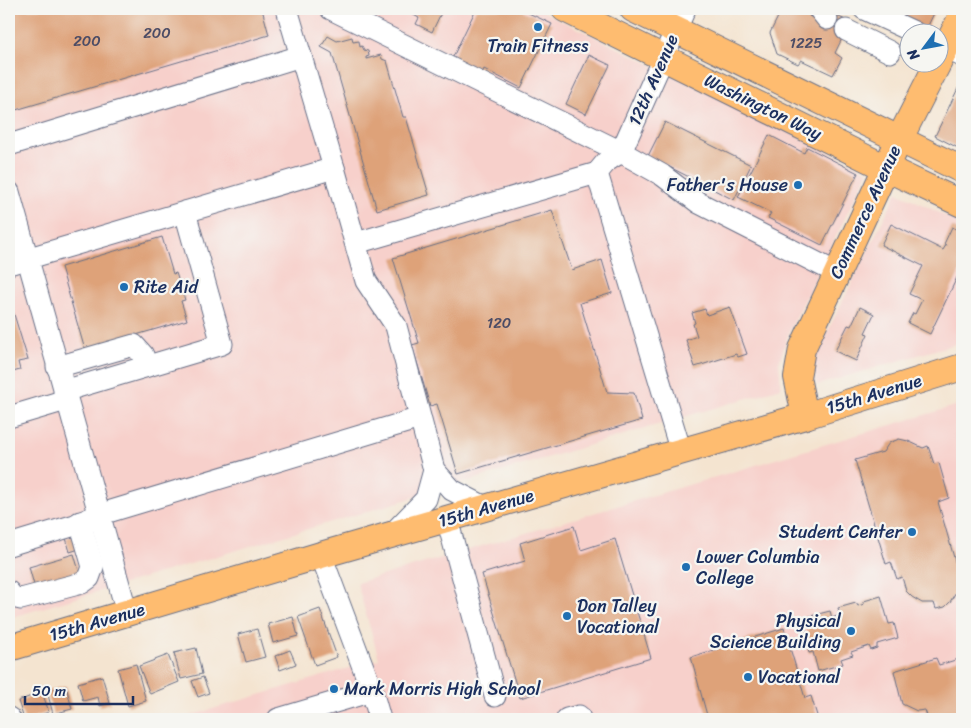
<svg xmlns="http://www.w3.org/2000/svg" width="971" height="728" font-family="Sriracha,sans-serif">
<rect width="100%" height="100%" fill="#f6f6f2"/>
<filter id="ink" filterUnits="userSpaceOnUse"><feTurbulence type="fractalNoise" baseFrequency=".02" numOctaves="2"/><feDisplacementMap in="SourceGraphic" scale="10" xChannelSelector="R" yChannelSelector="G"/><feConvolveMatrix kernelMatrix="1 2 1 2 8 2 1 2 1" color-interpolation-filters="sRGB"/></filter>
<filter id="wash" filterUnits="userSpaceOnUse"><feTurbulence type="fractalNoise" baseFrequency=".0096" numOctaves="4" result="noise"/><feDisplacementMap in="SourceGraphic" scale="20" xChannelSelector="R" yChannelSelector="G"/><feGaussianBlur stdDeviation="1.12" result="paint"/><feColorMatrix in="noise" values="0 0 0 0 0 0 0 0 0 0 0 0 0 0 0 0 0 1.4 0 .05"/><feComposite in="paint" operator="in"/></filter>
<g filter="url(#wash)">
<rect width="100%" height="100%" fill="#f4e4d0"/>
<!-- built -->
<g fill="#f7d0cb">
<path d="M9 9H538L868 171 789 332 779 362 781 388 9 618Z"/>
<path d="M897 192 962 224V342L817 385 813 367 816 355Z"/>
<path d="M962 404V719H179L379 659 357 583Z"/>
</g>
<g id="blocks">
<!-- building -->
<g fill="#dea279">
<path d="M9 9H262L269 35 9 112Z"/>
<path d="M413 9H443L432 32 416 24 419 18 410 13Z"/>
<path d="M476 9H520L552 24 521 88 484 69 481 75 451 61Z"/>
<path d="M782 9H812L809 16 825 24 830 13 850 22 835 53 842 58 833 75 801 60 798 64 777 54 770 33Z"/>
<path d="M879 9H936L925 32Z"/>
<path d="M328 36 337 41 352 37 353 42 359 41 360 47 362 46 364 50 368 51 369 56 366 57V59L381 55 382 59 387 61 403 117H406L429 195 377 210 332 53 321 47Z"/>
<path d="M589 55 610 65 586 114 566 104Z"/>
<path d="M962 80V150L935 136Z"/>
<path d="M665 122 751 165 734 200 648 156Z"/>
<path d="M769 135 804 153 807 147 858 173 822 245 768 218 771 213 738 197Z"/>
<path d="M552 210 572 270 602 260 612 293 580 303 607 392 634 393 642 420 458 474 437 404 430 406 412 345 419 343 393 258Z"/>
<path d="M891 224 943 250 946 245 944 244 952 227 962 232V267L930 334 908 323 913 313 915 314 922 300 909 294 923 266 881 245Z"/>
<path d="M162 237 173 274 176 273 185 300 181 301 187 320 85 350 61 267Z"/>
<path d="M9 298 28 360 18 362 20 370 9 373Z"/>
<path d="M730 307 747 354 738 357 736 354 695 367 686 340 697 336 693 324 695 323 692 313 705 309 707 315Z"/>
<path d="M860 307 874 314 865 333 868 334 856 361 835 351 848 325 851 326Z"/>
<path d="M899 439 908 441 923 448 928 446 934 464 939 463 949 498 938 502 959 575 957 590 950 602 945 607 936 609 934 603H922L912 597 906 591 902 577 897 579 891 562 886 564 855 460 883 452 889 443Z"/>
<path d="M574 526 581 550 615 539 651 658 520 698 482 574 525 561 520 543Z"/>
<path d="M75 536 79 549 70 552 66 538Z"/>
<path d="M74 554 81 578 36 592 29 567Z"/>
<path d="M881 596 889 624 894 623 898 638 877 644V648L871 650 869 646 851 652 853 655 841 659 843 664 818 671 813 652 809 653 805 639 808 638 803 618 830 611 832 618 840 615 838 608 856 603 858 606 864 604V601Z"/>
<path d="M320 609 337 657 315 665 298 617Z"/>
<path d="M293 617 298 636 273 643 268 624Z"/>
<path d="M784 628 805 698 811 696 818 719H708L691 657Z"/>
<path d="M257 629 265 657 246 662 238 634Z"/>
<path d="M196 648 202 674 181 679 174 653Z"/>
<path d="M290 650 296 664 280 670 275 656Z"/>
<path d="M168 655 179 682 150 694 139 666Z"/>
<path d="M936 658 939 665 962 658V719H928L925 710 917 711 902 704 894 671Z"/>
<path d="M136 664 146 701 128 706 118 669Z"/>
<path d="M102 676 110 703 100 706 98 697 83 701 78 683Z"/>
<path d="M203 677 209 693 198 697 192 681Z"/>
<path d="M66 686 72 709 53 714 47 691Z"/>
<path d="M42 692 49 712 29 719H24L18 701Z"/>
</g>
</g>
</g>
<g filter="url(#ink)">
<use href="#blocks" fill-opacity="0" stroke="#676e86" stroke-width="1"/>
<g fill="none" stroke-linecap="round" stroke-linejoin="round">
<!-- minor casing -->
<g stroke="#676e86" stroke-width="23">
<g id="minor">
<path d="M331 9 621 152 662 175 699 203 837 273"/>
<path d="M819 9 827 19"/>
<path d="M864 9 914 32"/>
<path d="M846 30 890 52"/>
<path d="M938 44 962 56"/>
<path d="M9 145 301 56"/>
<path d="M334 168 366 281 396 326 434 470 452 490 487 508"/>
<path d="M9 192 127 613"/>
<path d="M356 243 597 173"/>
<path d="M9 264 334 168 287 9"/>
<path d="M57 367 134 345 143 355 146 366"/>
<path d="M64 391 222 344 185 212"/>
<path d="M9 417 66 400"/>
<path d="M681 452 597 173 607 161 621 152 685 9"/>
<path d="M447 519 495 696"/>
<path d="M391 535 426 499 434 470"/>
<path d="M9 545 75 525 98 515 420 418"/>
<path d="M321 555 372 691 380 719"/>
<path d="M9 592 12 597 21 599 82 583 89 578 93 567 80 522"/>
<path d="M9 718 10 719"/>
<path d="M278 719 372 691"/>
<path d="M567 719 579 716 580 719"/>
</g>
</g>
<!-- major casing -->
<g stroke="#676e86" stroke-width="28">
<g id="major">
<path d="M565 9 886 168 962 204"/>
<path d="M633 9 962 170"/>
<path d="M805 416 797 377 802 349 900 138 962 16"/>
<path d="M9 648 321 555 805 416 962 367"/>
</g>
</g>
<!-- minor -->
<use href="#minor" stroke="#fff" stroke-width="21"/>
<!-- major -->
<use href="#major" stroke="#febc70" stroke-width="26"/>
</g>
</g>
<!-- markers -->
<g fill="#1f6fb2" stroke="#f6f6f2" stroke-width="2">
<circle cx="538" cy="27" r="5"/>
<circle cx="798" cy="185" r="5"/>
<circle cx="124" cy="287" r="5"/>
<circle cx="912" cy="532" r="5"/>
<circle cx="686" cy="567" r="5"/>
<circle cx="567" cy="616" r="5"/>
<circle cx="851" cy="631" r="5"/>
<circle cx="748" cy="677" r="5"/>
<circle cx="334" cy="689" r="5"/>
</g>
<g text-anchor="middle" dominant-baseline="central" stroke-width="4.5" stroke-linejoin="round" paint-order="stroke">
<!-- number labels -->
<g font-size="15" fill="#4c4c65">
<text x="157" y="33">200</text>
<text x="87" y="41">200</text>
<text x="806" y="43">1225</text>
<text x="499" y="323">120</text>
</g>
<!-- poi labels -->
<g font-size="18" fill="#1b2f5e" stroke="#f6f6f2" text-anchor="start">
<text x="538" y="46" text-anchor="middle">Train Fitness</text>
<text x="788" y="185" text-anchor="end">Father's House</text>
<text x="134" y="287">Rite Aid</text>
<text x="902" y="532" text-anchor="end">Student Center</text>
<text x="696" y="557">Lower Columbia<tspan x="696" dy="21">College</tspan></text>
<text x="577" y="606">Don Talley<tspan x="577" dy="21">Vocational</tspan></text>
<text x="841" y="621" text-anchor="end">Physical<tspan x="841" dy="21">Science Building</tspan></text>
<text x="758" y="677">Vocational</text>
<text x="344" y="689">Mark Morris High School</text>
</g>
<!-- street labels -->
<g font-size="18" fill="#1b2f5e" stroke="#f6f6f2">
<text transform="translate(653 80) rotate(-66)">12th Avenue</text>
<text transform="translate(763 107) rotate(26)">Washington Way</text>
<text transform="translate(865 212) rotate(-65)">Commerce Avenue</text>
<text transform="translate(874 394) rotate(-17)">15th Avenue</text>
<text transform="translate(486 508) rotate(-16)">15th Avenue</text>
<text transform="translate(97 622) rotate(-16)">15th Avenue</text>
</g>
</g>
<!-- margin -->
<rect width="971" height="728" fill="none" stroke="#f6f6f2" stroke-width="30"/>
<!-- north arrow -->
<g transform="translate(924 48) rotate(238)"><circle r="24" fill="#f6f6f2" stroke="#9ea6b7"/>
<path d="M0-4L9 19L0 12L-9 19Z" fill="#1f6fb2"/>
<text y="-8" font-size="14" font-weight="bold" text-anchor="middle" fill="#1b2f5e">N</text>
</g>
<!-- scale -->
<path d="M25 696v8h108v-8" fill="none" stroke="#1b2f5e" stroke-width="2.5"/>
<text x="32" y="696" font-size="15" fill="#1b2f5e" stroke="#f6f6f2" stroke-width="4" paint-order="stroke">50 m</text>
</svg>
